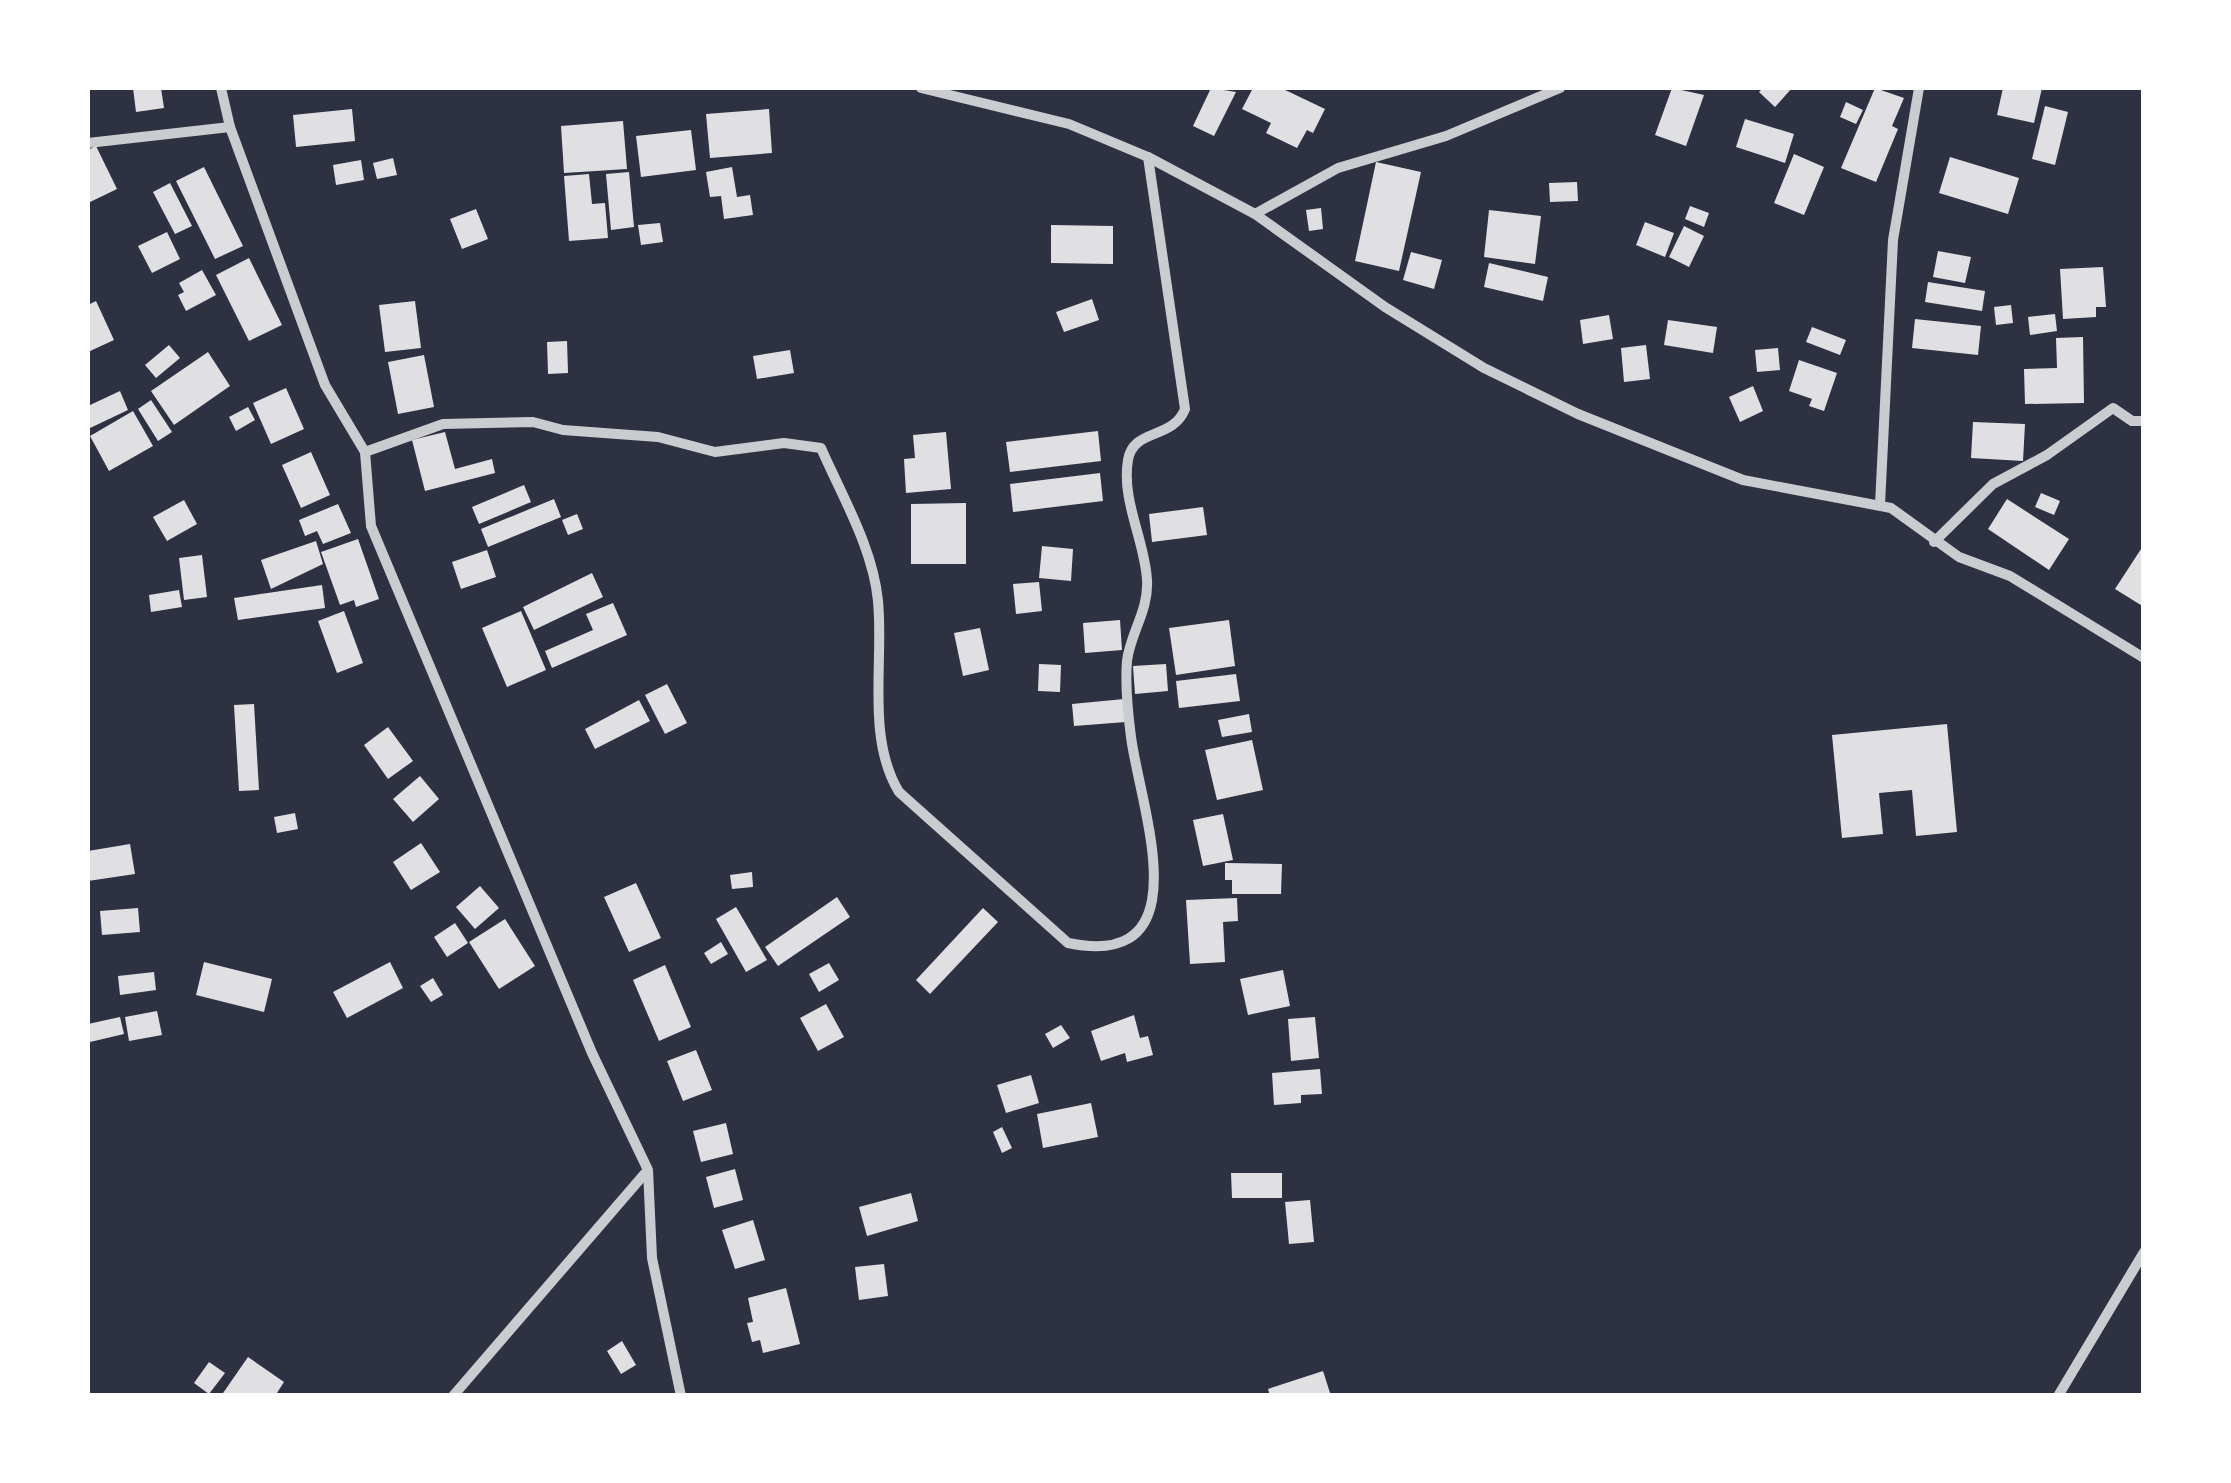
<svg xmlns="http://www.w3.org/2000/svg" width="2231" height="1483" font-family="Rubik,sans-serif">
<rect width="100%" height="100%" fill="#2d3142"/>
<!-- building -->
<g fill="#e0e0e3">
<path d="M133 88H161L164 108 136 112Z"/>
<path d="M1211 88 1236 92 1214 136 1193 126Z"/>
<path d="M1253 88H1281L1325 109 1313 133 1307 130 1297 148 1266 133 1271 123 1242 109Z"/>
<path d="M1672 88 1704 95 1686 146 1655 135Z"/>
<path d="M1763 88H1792L1775 107 1759 92Z"/>
<path d="M1875 88 1904 98 1892 126 1898 129 1876 182 1841 168Z"/>
<path d="M2003 88H2042L2034 123 1997 115Z"/>
<path d="M1846 102 1863 110 1856 124 1840 117Z"/>
<path d="M2045 106 2068 112 2055 165 2032 159Z"/>
<path d="M352 109 355 141 296 147 293 115Z"/>
<path d="M769 109 772 153 710 158 706 114Z"/>
<path d="M1745 119 1794 134 1785 163 1736 147Z"/>
<path d="M623 121 627 169 564 173 561 126Z"/>
<path d="M691 130 696 170 641 177 636 136Z"/>
<path d="M96 146 117 189 88 203V150Z"/>
<path d="M1794 154 1824 167 1804 215 1774 203Z"/>
<path d="M1950 157 2019 178 2008 214 1939 193Z"/>
<path d="M393 158 397 175 377 179 373 163Z"/>
<path d="M361 160 364 180 336 185 333 165Z"/>
<path d="M1376 162 1421 172 1399 271 1355 261Z"/>
<path d="M204 167 243 246 215 259 176 181Z"/>
<path d="M732 167 737 197 750 195 753 215 724 219 721 196 710 197 706 172Z"/>
<path d="M629 172 634 227 611 230 606 174Z"/>
<path d="M589 174 592 204 605 203 608 238 569 241 564 176Z"/>
<path d="M1577 182 1578 201 1550 202 1549 183Z"/>
<path d="M170 183 192 226 175 234 153 192Z"/>
<path d="M1690 206 1709 213 1704 227 1685 219Z"/>
<path d="M1321 208 1323 229 1309 231 1306 210Z"/>
<path d="M476 209 488 239 462 249 450 219Z"/>
<path d="M1489 210 1541 216 1535 264 1484 257Z"/>
<path d="M1645 222 1674 233 1665 257 1636 245Z"/>
<path d="M660 223 663 242 641 245 638 225Z"/>
<path d="M1051 225 1113 226V264L1051 263Z"/>
<path d="M1684 226 1704 236 1689 267 1669 257Z"/>
<path d="M167 232 180 259 152 273 138 246Z"/>
<path d="M1938 251 1971 257 1965 283 1933 277Z"/>
<path d="M1411 252 1442 260 1434 289 1403 280Z"/>
<path d="M249 258 282 325 249 341 216 275Z"/>
<path d="M1489 263 1548 277 1543 301 1484 287Z"/>
<path d="M2103 267 2106 307H2096V317L2063 319 2060 269Z"/>
<path d="M202 270 216 295 186 311 178 295 184 292 179 283Z"/>
<path d="M1928 282 1985 291 1982 311 1925 302Z"/>
<path d="M1092 299 1099 320 1064 332 1056 312Z"/>
<path d="M96 301 114 340 88 352V305Z"/>
<path d="M415 301 421 348 385 352 379 305Z"/>
<path d="M2011 305 2013 323 1996 325 1994 307Z"/>
<path d="M2055 314 2057 331 2030 335 2028 317Z"/>
<path d="M1609 315 1613 339 1583 344 1580 320Z"/>
<path d="M1915 319 1981 326 1978 355 1912 348Z"/>
<path d="M1668 320 1717 327 1713 353 1664 345Z"/>
<path d="M1812 327 1846 340 1840 355 1806 342Z"/>
<path d="M2083 337 2084 403 2025 404 2024 369 2057 368 2056 338Z"/>
<path d="M567 341 568 373 548 374 547 342Z"/>
<path d="M169 345 180 358 156 378 145 365Z"/>
<path d="M1646 345 1650 379 1624 382 1621 348Z"/>
<path d="M1778 348 1780 370 1757 372 1755 350Z"/>
<path d="M790 350 794 373 757 379 753 356Z"/>
<path d="M208 352 230 386 174 425 151 391Z"/>
<path d="M424 355 434 407 398 414 388 362Z"/>
<path d="M1799 360 1837 373 1824 411 1809 406 1812 399 1789 391Z"/>
<path d="M1753 386 1763 411 1740 422 1729 397Z"/>
<path d="M286 388 304 429 271 444 253 403Z"/>
<path d="M120 391 128 410 88 429V406Z"/>
<path d="M151 400 172 432 158 441 138 409Z"/>
<path d="M248 407 255 420 236 431 229 417Z"/>
<path d="M133 411 153 446 109 471 90 436Z"/>
<path d="M1973 422 2025 424 2023 461 1971 458Z"/>
<path d="M1098 431 1101 461 1010 472 1006 442Z"/>
<path d="M445 432 455 469 492 459 495 473 425 491 412 440Z"/>
<path d="M946 432 951 489 906 493 904 459 915 458 913 435Z"/>
<path d="M311 452 330 495 301 508 282 465Z"/>
<path d="M1100 473 1103 501 1013 512 1010 484Z"/>
<path d="M524 485 531 502 479 524 472 507Z"/>
<path d="M2041 493 2060 501 2054 515 2035 507Z"/>
<path d="M554 499 561 517 488 547 481 529Z"/>
<path d="M2007 499 2069 539 2049 570 1988 529Z"/>
<path d="M184 500 197 524 167 541 153 517Z"/>
<path d="M966 503V564H911V504Z"/>
<path d="M338 504 351 533 323 544 317 531 305 536 299 520Z"/>
<path d="M1203 507 1207 535 1152 542 1149 514Z"/>
<path d="M577 514 583 529 568 535 562 520Z"/>
<path d="M358 539 379 599 356 607 354 600 340 605 321 552Z"/>
<path d="M316 541 323 564 271 589 261 560Z"/>
<path d="M1042 546 1073 549 1071 581 1039 578Z"/>
<path d="M2141 549 2144 550V607L2115 589Z"/>
<path d="M487 550 496 577 461 589 452 562Z"/>
<path d="M202 555 207 597 184 600 179 558Z"/>
<path d="M592 573 603 597 534 630 523 607Z"/>
<path d="M1039 582 1042 611 1016 614 1013 584Z"/>
<path d="M322 585 325 608 238 620 234 598Z"/>
<path d="M179 590 182 607 151 612 149 595Z"/>
<path d="M613 603 627 635 552 668 545 651 593 630 586 614Z"/>
<path d="M344 611 363 663 337 673 318 621Z"/>
<path d="M521 611 546 670 507 687 482 628Z"/>
<path d="M1120 620 1122 650 1085 653 1083 623Z"/>
<path d="M1229 620 1235 666 1176 675 1169 628Z"/>
<path d="M980 628 989 670 963 676 954 633Z"/>
<path d="M1039 664 1061 665 1060 692 1038 691Z"/>
<path d="M1166 664 1168 691 1135 694 1133 666Z"/>
<path d="M1236 674 1240 701 1179 708 1176 681Z"/>
<path d="M667 684 687 723 665 734 645 695Z"/>
<path d="M1124 699 1126 722 1074 726 1072 704Z"/>
<path d="M639 700 650 721 595 749 585 729Z"/>
<path d="M254 704 259 790 239 791 234 705Z"/>
<path d="M1249 714 1252 732 1222 737 1218 720Z"/>
<path d="M1947 724 1957 832 1916 836 1912 790 1879 793 1883 834 1842 838 1832 735Z"/>
<path d="M388 727 413 761 388 779 364 745Z"/>
<path d="M1252 740 1263 790 1217 800 1205 750Z"/>
<path d="M420 776 439 799 413 822 393 799Z"/>
<path d="M295 813 298 829 277 833 274 817Z"/>
<path d="M1223 814 1233 860 1203 866 1193 820Z"/>
<path d="M421 843 440 872 411 890 393 862Z"/>
<path d="M130 844 135 874 88 881V851Z"/>
<path d="M1225 863 1282 864 1281 894H1232V880H1225Z"/>
<path d="M752 872 753 887 732 889 730 875Z"/>
<path d="M636 883 661 938 629 952 604 897Z"/>
<path d="M480 886 499 908 475 929 456 907Z"/>
<path d="M837 897 850 917 778 966 765 947Z"/>
<path d="M1237 898 1238 921 1223 922 1225 962 1190 964 1186 900Z"/>
<path d="M736 907 767 960 746 972 716 919Z"/>
<path d="M138 908 140 932 102 935 100 911Z"/>
<path d="M983 908 998 922 930 994 916 980Z"/>
<path d="M505 919 535 966 499 989 469 942Z"/>
<path d="M455 923 468 943 447 957 434 937Z"/>
<path d="M721 942 728 954 711 964 704 953Z"/>
<path d="M204 962 272 979 264 1012 196 995Z"/>
<path d="M390 962 403 988 347 1018 333 992Z"/>
<path d="M829 963 839 980 819 992 809 974Z"/>
<path d="M665 965 691 1027 659 1041 633 980Z"/>
<path d="M1283 970 1290 1006 1248 1015 1240 979Z"/>
<path d="M154 972 156 990 120 995 118 976Z"/>
<path d="M433 978 443 995 431 1002 420 986Z"/>
<path d="M826 1004 844 1037 818 1051 800 1018Z"/>
<path d="M157 1011 162 1035 129 1041 125 1017Z"/>
<path d="M1134 1015 1140 1038 1148 1036 1153 1055 1127 1062 1125 1053 1101 1061 1091 1031Z"/>
<path d="M120 1017 124 1034 90 1042 88 1024Z"/>
<path d="M1315 1017 1319 1058 1291 1061 1288 1019Z"/>
<path d="M1061 1025 1070 1038 1053 1048 1045 1034Z"/>
<path d="M696 1050 712 1090 683 1101 667 1061Z"/>
<path d="M1320 1069 1322 1094 1301 1095V1103L1274 1105 1272 1073Z"/>
<path d="M1031 1075 1039 1103 1006 1113 997 1085Z"/>
<path d="M1091 1103 1098 1137 1043 1148 1037 1114Z"/>
<path d="M726 1123 733 1154 701 1162 693 1131Z"/>
<path d="M1002 1127 1012 1148 1002 1153 993 1132Z"/>
<path d="M735 1169 743 1200 714 1208 706 1177Z"/>
<path d="M1231 1173H1282V1198H1232Z"/>
<path d="M911 1193 918 1221 867 1236 859 1207Z"/>
<path d="M1310 1200 1314 1242 1289 1244 1285 1202Z"/>
<path d="M753 1220 765 1260 735 1269 722 1230Z"/>
<path d="M884 1264 888 1296 859 1300 855 1267Z"/>
<path d="M786 1288 800 1344 763 1353 760 1340 752 1342 747 1323 753 1322 748 1298Z"/>
<path d="M622 1341 636 1365 621 1374 607 1351Z"/>
<path d="M248 1357 284 1382 275 1396H221Z"/>
<path d="M209 1362 225 1373 209 1394 194 1383Z"/>
<path d="M1323 1371 1331 1396H1270L1268 1389Z"/>
</g>
<g fill="none" stroke-linecap="round" stroke-linejoin="round">
<!-- minor -->
<g stroke="#caccd0" stroke-width="10">
<path d="M221 88 230 127 325 385 365 452 371 526 592 1053 648 1170 652 1258 681 1396"/>
<path d="M921 88 1069 124 1148 157 1255 214 1385 307 1484 368 1578 414 1743 480 1891 508 1959 557 2010 576 2144 658"/>
<path d="M88 143 230 127"/>
<path d="M1255 214 1338 168 1446 136 1560 88"/>
<path d="M365 452 443 424 533 422 563 430 658 437 715 452 784 443 821 448C842 496 873 548 878 601 884 662 866 738 899 792L1068 943C1204 971 1140 807 1131 737 1128 714 1125 684 1127 661 1130 634 1149 610 1147 580 1145 541 1121 500 1128 460 1133 428 1173 440 1185 409L1148 157"/>
<path d="M1880 505 1893 240 1919 88"/>
<path d="M1934 542 1993 484 2047 455 2113 408 2132 421H2144"/>
<path d="M453 1396 647 1171"/>
<path d="M2058 1396 2144 1252"/>
</g>
</g>
<!-- border -->
<rect width="2231" height="1483" fill="none" stroke="#ffffff" stroke-width="180"/>
</svg>
